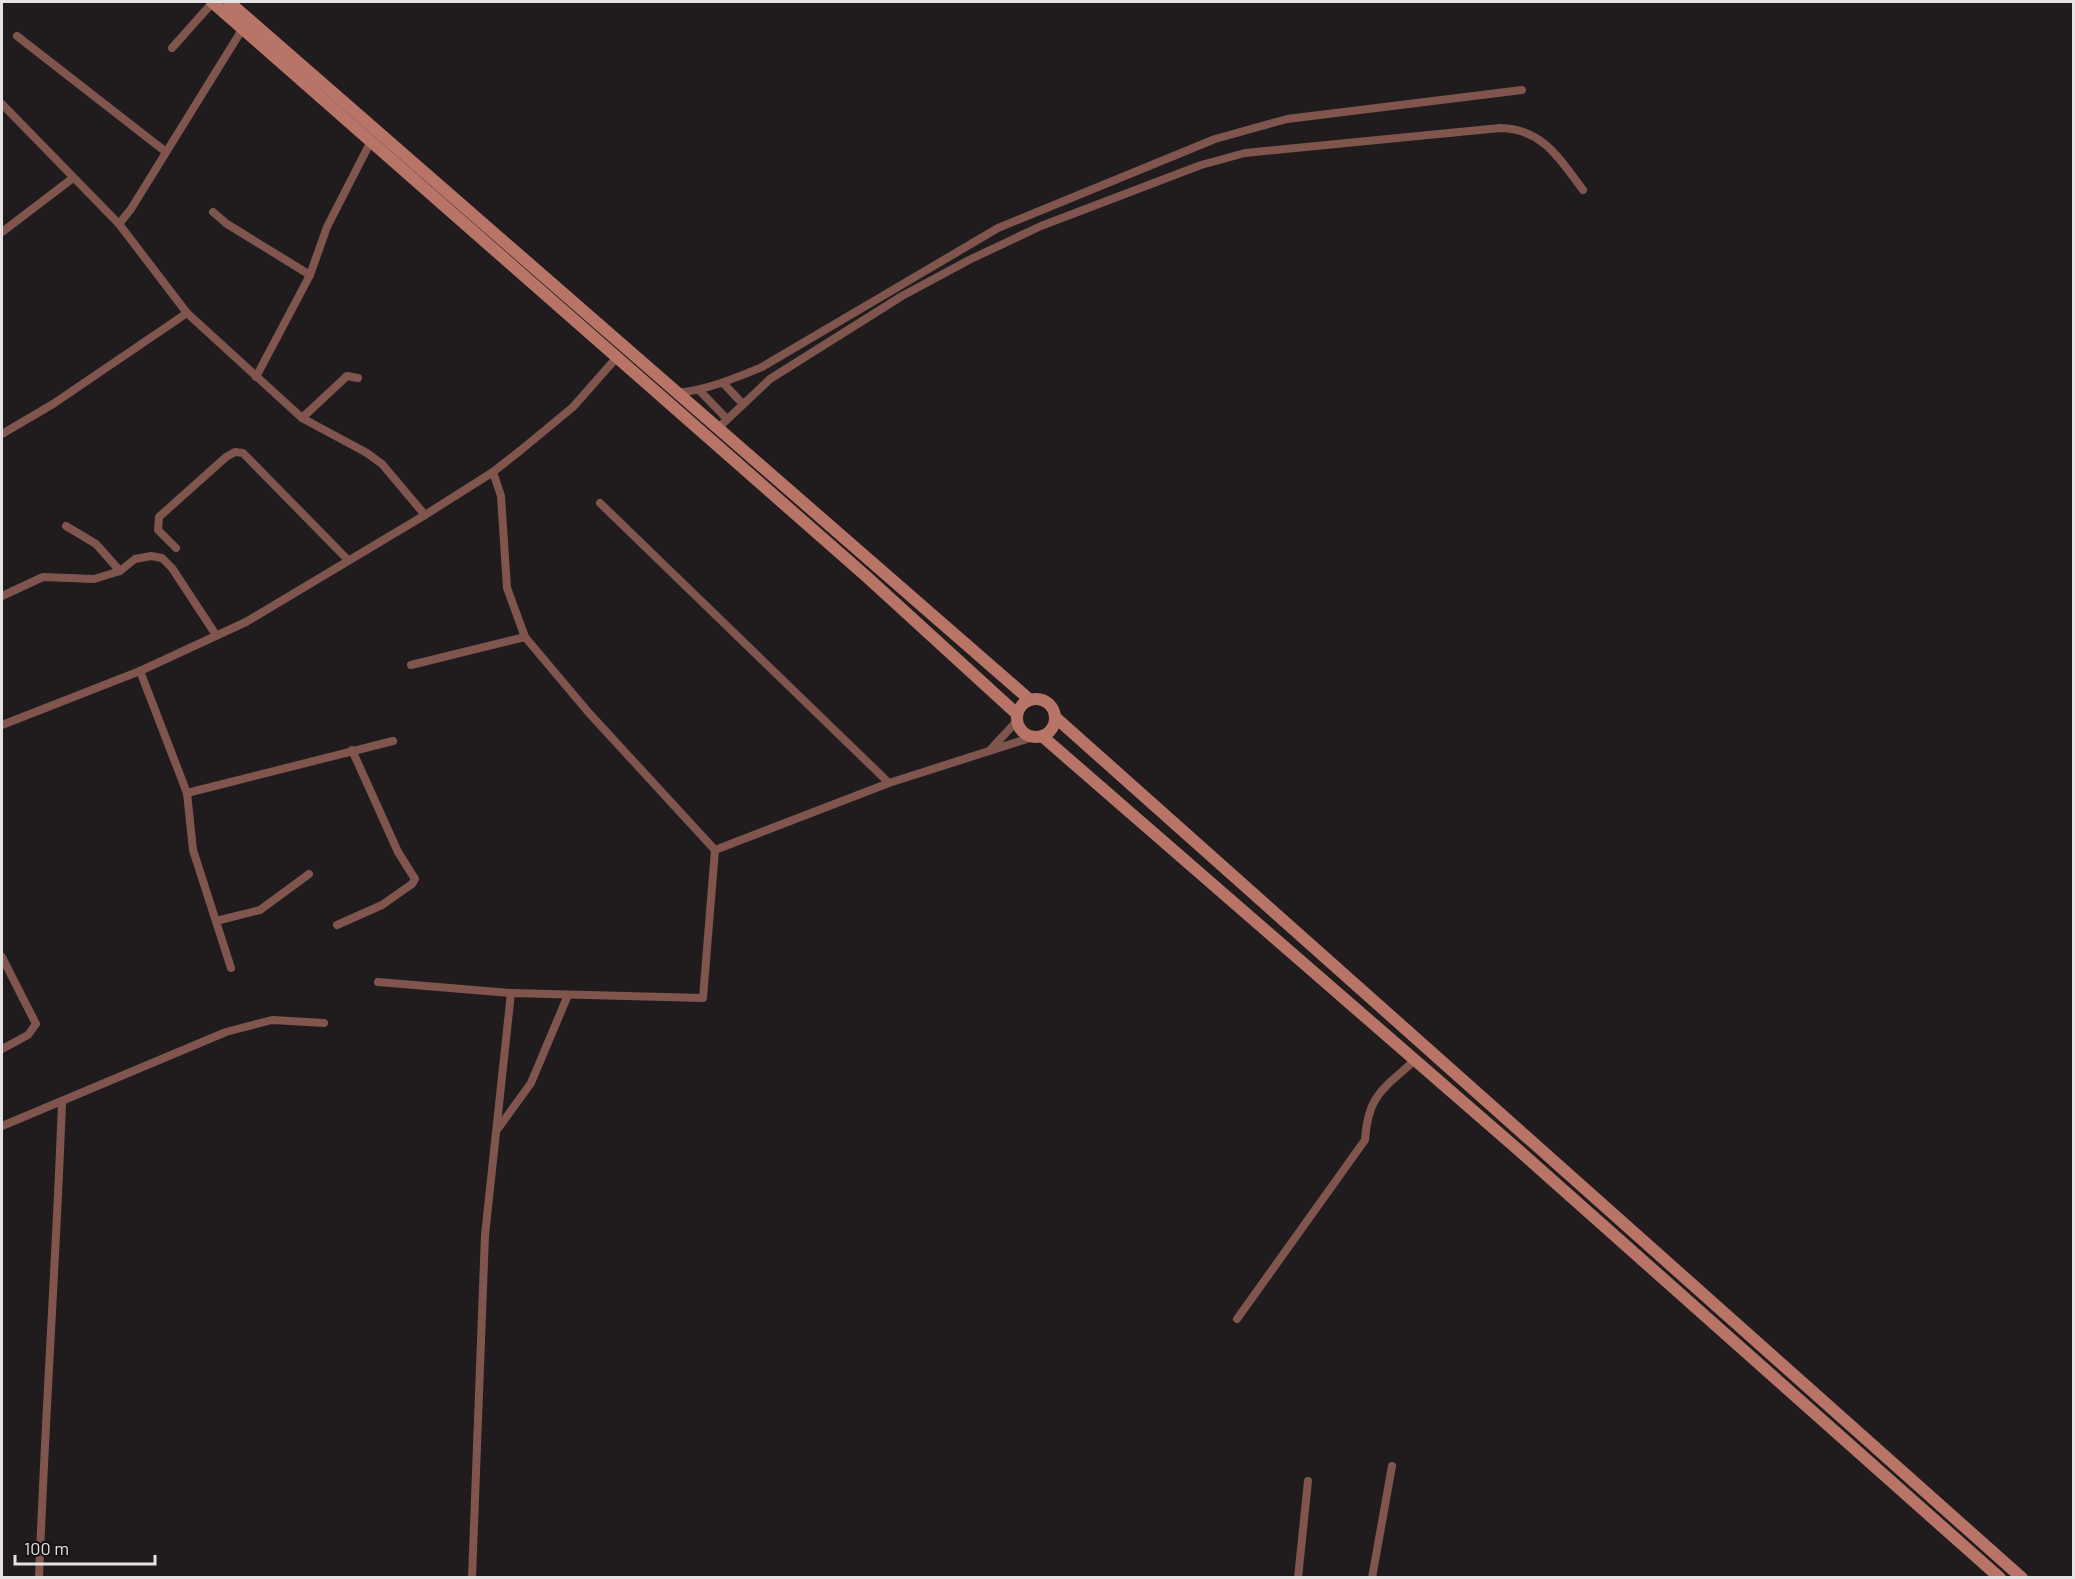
<svg xmlns="http://www.w3.org/2000/svg" width="2075" height="1579" font-family="Barlow,sans-serif">
<rect width="100%" height="100%" fill="#201c1d"/>
<g fill="none" stroke-linecap="round" stroke-linejoin="round">
<!-- street -->
<g stroke="#7f554d" stroke-width="8">
<path d="M17 36 166 152"/>
<path d="M172 48 213 2"/>
<path d="M2 104 119 224 187 313 302 418 367 453 382 464 425 515"/>
<path d="M213 212 227 224 310 275"/>
<path d="M119 224 131 209 243 28"/>
<path d="M2 232 73 178"/>
<path d="M256 377 310 275 327 227 371 141"/>
<path d="M723 383 743 404"/>
<path d="M699 390 727 419"/>
<path d="M676 393C707 390 733 379 762 367L998 228 1215 139 1287 119 1522 90"/>
<path d="M302 418 347 376 358 378"/>
<path d="M717 429 770 379 902 296 971 259 1041 226 1201 165 1245 153 1500 128C1543 129 1559 158 1583 190"/>
<path d="M2 434 53 404 187 313"/>
<path d="M493 472 501 496 507 588 525 637 589 713 715 850"/>
<path d="M600 503 889 783"/>
<path d="M66 526 96 544 120 571"/>
<path d="M176 548 158 530 159 517 226 457 235 452 243 453 348 560"/>
<path d="M2 596 43 577 94 579 120 571 135 559 151 556 162 558 172 568 216 635"/>
<path d="M411 665 525 637"/>
<path d="M140 671 187 793 193 850 231 968"/>
<path d="M2 725 140 671 246 622 425 515 493 472 521 450 573 407 618 356"/>
<path d="M991 749 1017 721"/>
<path d="M187 793 393 741"/>
<path d="M216 921 260 910 309 874"/>
<path d="M337 925 382 905 412 884 415 879 398 852 352 750"/>
<path d="M2 957 36 1024 28 1035 2 1049"/>
<path d="M378 982 511 993"/>
<path d="M2 1126 226 1032 272 1020 324 1023"/>
<path d="M497 1130 531 1083 568 995"/>
<path d="M1237 1319 1365 1140C1368 1095 1383 1089 1414 1061"/>
<path d="M39 1578C45 1419 56 1261 62 1103"/>
<path d="M472 1578 485 1235 511 993 703 998 715 850 889 783 1033 737"/>
<path d="M1298 1578 1308 1481"/>
<path d="M1372 1578 1392 1466"/>
</g>
<!-- secondary -->
<g stroke="#b87467" stroke-width="12">
<path d="M212 2 867 577 1017 714"/>
<path d="M229 2 1030 700"/>
<circle cx="1036" cy="718" r="19"/>
<path d="M1055 717 2022 1578"/>
<path d="M1042 736 1515 1147 2000 1578"/>
</g>
</g>
<!-- border -->
<rect width="2075" height="1579" fill="none" stroke="#e5e2e3" stroke-width="6"/>
<!-- scale -->
<path d="M15 1555v9h140v-9" fill="none" stroke="#e5e2e3" stroke-width="3"/>
<text x="24" y="1555" font-size="18" fill="#e5e2e3" stroke="#171314" stroke-width="4.5" paint-order="stroke">100 m</text>
</svg>
